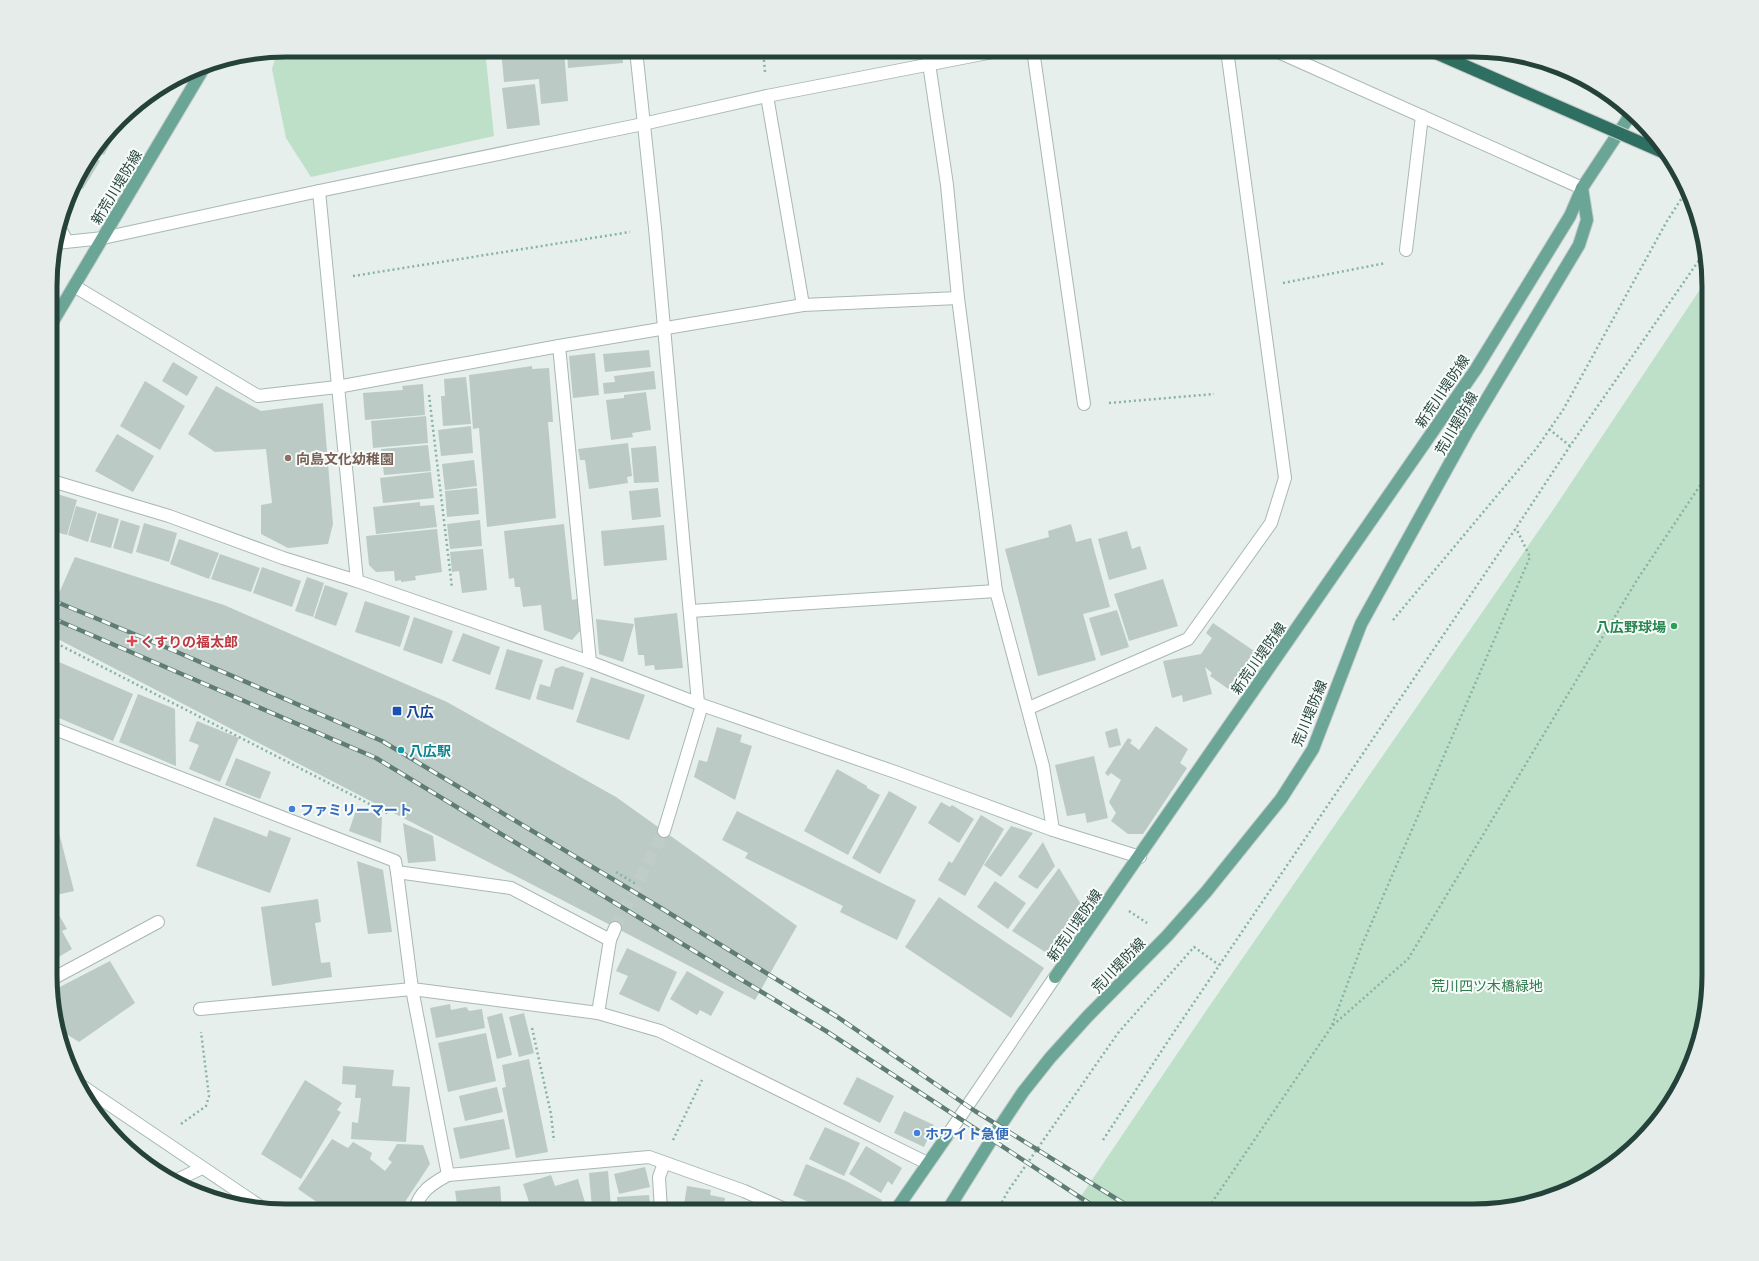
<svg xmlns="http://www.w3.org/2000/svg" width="1759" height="1261" font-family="Manrope,'Noto Sans JP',sans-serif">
<rect width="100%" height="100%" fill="#e6efeb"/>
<!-- green -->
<g fill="#bfe0c8">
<path d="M286 50H485L494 136 311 177 286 138 272 69 277 52Z"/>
<path d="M1709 276V990L1691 1065 1660 1119 1617 1162 1577 1187 1534 1203 1473 1211H1071L1206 1011 1553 510Z"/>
</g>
<!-- building -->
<g fill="#bbcac4">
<path d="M501 50H564L568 101 541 104 539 79 504 82Z"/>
<path d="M567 50H622L623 63 568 68Z"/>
<path d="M535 84 540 125 507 129 502 88Z"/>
<path d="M128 112 104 155 97 152Z"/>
<path d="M93 157 100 161 83 189 74 185V182Z"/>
<path d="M649 350 651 367 605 372 603 354Z"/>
<path d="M595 353 599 395 573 398 569 356Z"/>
<path d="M173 362 198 377 187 396 162 381Z"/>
<path d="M532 366V369L549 368 553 422H548L556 518 487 527 479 428 473 429 469 375Z"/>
<path d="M654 371 656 389 604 394 603 383 615 382 614 376Z"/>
<path d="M466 377 471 424 443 426 441 396H445L444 379Z"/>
<path d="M145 381 185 406 160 450 120 426Z"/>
<path d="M423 384 425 415 365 420 363 393 403 390 402 386Z"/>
<path d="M216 386 261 411 323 403 333 524 328 544 288 548 261 534V505L272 503 266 449 215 452 188 434Z"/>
<path d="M646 392 651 430 632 433 633 437 611 440 606 400 624 398V395Z"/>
<path d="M426 416 428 443 373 448 371 421Z"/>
<path d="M471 426 473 453 441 456 438 430Z"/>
<path d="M117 434 154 456 133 492 95 471Z"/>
<path d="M628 443 632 476 627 477 628 483 589 489 585 460H580L578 449Z"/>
<path d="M428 445 431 471 384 475 381 449Z"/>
<path d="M656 446 659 482 634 483 631 448Z"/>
<path d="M474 460 477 486 445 490 442 464Z"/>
<path d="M431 472 434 498 383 503 380 478Z"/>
<path d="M477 488 479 514 447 517 445 491Z"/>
<path d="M658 488 661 517 632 520 629 491Z"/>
<path d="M57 494 77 500 67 535 52 531V512Z"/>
<path d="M420 502V506L434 505 437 527 376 534 373 507Z"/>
<path d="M76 506 97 512 88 542 68 535Z"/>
<path d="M98 513 119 519 111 548 90 542Z"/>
<path d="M121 520 140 526 132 554 113 548Z"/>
<path d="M480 520 482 546 450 549 447 524Z"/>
<path d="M144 523 177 533 169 562 136 552Z"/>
<path d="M564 524 572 600 577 599 581 630 572 640 544 630 541 605 523 607 520 587H515L514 578 509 579 504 531Z"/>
<path d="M1071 524 1076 542 1091 538 1110 607 1083 614 1096 660 1038 676 1005 549 1049 537 1048 531Z"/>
<path d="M664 525 667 560 604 566 601 531Z"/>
<path d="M437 529 442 572 415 576 416 580 401 582V580L395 581 394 571 376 572 369 565 366 536Z"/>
<path d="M1127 531 1132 549 1140 546 1147 569 1109 580 1098 539Z"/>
<path d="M179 539 219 553 209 579 170 564Z"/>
<path d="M483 549 487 590 462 593 459 571 452 572 450 552Z"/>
<path d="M220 554 260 568 251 592 211 579Z"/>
<path d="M75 557 224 605 447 702 616 797 797 926 755 1000 52 636V609Z"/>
<path d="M262 567 301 581 292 607 253 593Z"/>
<path d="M307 577 324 583 313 617 295 611Z"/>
<path d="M1163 579 1178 626 1129 641 1114 594Z"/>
<path d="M325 585 348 593 336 626 314 618Z"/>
<path d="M365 601 410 616 400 647 355 632Z"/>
<path d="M1117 610 1129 647 1101 656 1089 618Z"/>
<path d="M677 613 683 668 655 670 654 665 645 666 644 655H638L634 618Z"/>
<path d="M414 617 453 631 442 664 403 650Z"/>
<path d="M596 619 634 624 623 662 599 654Z"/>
<path d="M1213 623 1260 655 1234 693 1210 676 1212 673 1205 667 1212 694 1183 702 1182 695 1172 698 1163 661 1201 654 1212 638 1206 633Z"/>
<path d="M463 633 500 647 490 675 452 661Z"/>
<path d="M507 649 543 660 530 700 495 689Z"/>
<path d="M52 659 133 694 113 741 52 715Z"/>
<path d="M562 666 584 673 573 710 536 699 540 684 550 687 555 669Z"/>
<path d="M591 677 645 695 629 740 576 722Z"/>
<path d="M138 694 175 709 176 766 119 742Z"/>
<path d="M197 721 239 738 220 782 189 769 199 745 189 741Z"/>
<path d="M1156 726 1188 749 1180 763 1187 768 1143 834H1128L1111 821 1116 813 1109 802 1121 780 1111 773 1108 776 1105 773 1128 738 1132 740 1130 743 1139 750Z"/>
<path d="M717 727 742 735 740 742 752 746 735 800 694 777 699 760 707 762Z"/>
<path d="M1117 728 1121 745 1109 748 1105 732Z"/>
<path d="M1094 756 1108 818 1087 823 1085 813 1067 816 1055 765Z"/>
<path d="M236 758 271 772 260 799 225 785Z"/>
<path d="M837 769 867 786V788L880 795 848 855 804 831Z"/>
<path d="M889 791 917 807 880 874 852 858Z"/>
<path d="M941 802 950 807 952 805 974 819 959 843 928 823Z"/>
<path d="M357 807 382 817 381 843 349 831Z"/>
<path d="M737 811 916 900 897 940 840 912 843 906 745 858 748 853 722 840Z"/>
<path d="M981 815 1004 829 965 896 938 880 949 861 952 863Z"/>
<path d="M214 817 267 837 269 830 291 838 270 893 196 866Z"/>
<path d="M403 823 433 836 436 861 408 863Z"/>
<path d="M1011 826 1033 833 1001 877 984 865Z"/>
<path d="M58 829 74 891 52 896V831Z"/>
<path d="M1043 842 1055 866 1037 889 1018 877Z"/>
<path d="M357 861 383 870 392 932 368 934Z"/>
<path d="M1059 868 1085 911 1053 957 1012 931Z"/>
<path d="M995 881 1026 903 1008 929 977 907Z"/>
<path d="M939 897 1044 968 1011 1018 905 947Z"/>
<path d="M318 899 321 922 315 923 321 963 330 962 332 977 272 986 261 907Z"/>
<path d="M55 908 67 929 62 931 72 949 52 961V910Z"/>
<path d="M627 948 677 972 659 1012 619 994 628 976 616 971Z"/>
<path d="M110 961 135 1003 79 1042 60 1030 52 1005V991Z"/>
<path d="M687 971 724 992 711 1016 700 1010 697 1015 670 999Z"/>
<path d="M450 1004 451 1010 466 1007 469 1011 482 1009 485 1028 436 1038 430 1008Z"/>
<path d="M502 1013 512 1055 497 1059 487 1017Z"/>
<path d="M524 1013 534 1053 519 1057 509 1017Z"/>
<path d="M486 1033 496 1081 448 1092 438 1043Z"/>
<path d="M529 1059 548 1152 516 1158 502 1088 506 1087 502 1065Z"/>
<path d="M343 1066 394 1070 392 1086 410 1087 406 1142 351 1139 352 1122 358 1123 361 1098H355L356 1085 342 1084Z"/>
<path d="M857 1077 894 1096 880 1123 843 1104Z"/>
<path d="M305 1080 342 1103 337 1110 341 1112 301 1179 261 1154Z"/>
<path d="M497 1087 503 1112 465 1121 459 1096Z"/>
<path d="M904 1111 934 1125 924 1147 894 1133Z"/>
<path d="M504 1119 510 1149 460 1159 453 1128Z"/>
<path d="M825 1127 860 1143 844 1176 809 1159Z"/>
<path d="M332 1139 348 1148 353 1142 372 1153 370 1159 385 1171 392 1162 388 1159 397 1144 423 1145 430 1164 399 1211H330L298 1189Z"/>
<path d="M866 1146 902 1168 892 1185 888 1181 881 1193 849 1174Z"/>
<path d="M806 1164 846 1181 882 1200 876 1211H828L793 1195Z"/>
<path d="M645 1167 650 1187 619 1194 614 1174Z"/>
<path d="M608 1171 611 1207 592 1208 589 1173Z"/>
<path d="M551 1175 555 1186 578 1179 586 1206 582 1208V1211H532L523 1184Z"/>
<path d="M500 1186 502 1211H458L455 1191Z"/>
<path d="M687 1186 711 1190 710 1195 725 1198 723 1211H683Z"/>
<path d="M649 1195 651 1211H618L617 1197Z"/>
</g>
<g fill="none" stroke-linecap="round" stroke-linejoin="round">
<!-- minor-tunnel -->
<path stroke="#bfccc8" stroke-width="12" stroke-dasharray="12 6" stroke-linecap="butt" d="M615 928 664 831"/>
<!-- minor casing -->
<g stroke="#a8b8b2" stroke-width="14">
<g id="minor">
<path d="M636 50 655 228 698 703"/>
<path d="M927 50 947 185 958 298 996 591 1043 766 1053 830"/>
<path d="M1033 50 1084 404"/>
<path d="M1274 50 1582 188"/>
<path d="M767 96 803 305"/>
<path d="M319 191 357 581"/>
<path d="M60 229 67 241"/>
<path d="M56 243 103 238 319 191 643 124 767 96 1003 50"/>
<path d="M1406 250 1422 116"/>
<path d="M74 286 258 396 337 387 559 346 803 305 958 298"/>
<path d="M559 346 590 662"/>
<path d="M52 481 169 516 283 558 357 581 590 662 702 705 898 773 1053 830 1140 857"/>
<path d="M691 611 996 591"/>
<path d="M1029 708 1188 639 1271 523 1285 478 1227 50"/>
<path d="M52 728 395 861 397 872 511 888 610 940 598 1013"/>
<path d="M664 831 702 705"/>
<path d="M397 872 412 989 448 1175C433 1183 418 1192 415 1211"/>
<path d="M610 940 615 928"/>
<path d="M52 979 158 922"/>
<path d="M200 1009 412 989 598 1013 660 1031 927 1163"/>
<path d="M79 1084 264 1209"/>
<path d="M947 1136 1055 977"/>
<path d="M448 1175 649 1157 744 1191 789 1211"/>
<path d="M175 1181 202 1168"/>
<path d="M661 1211 659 1177 664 1163"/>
</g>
</g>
<!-- major casing -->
<g stroke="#c2cac8" stroke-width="14">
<g id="major">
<path d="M52 323 205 66"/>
<path d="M1055 977 1476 369 1570 216 1582 188 1631 114"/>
<path d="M895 1211 947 1136"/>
<path d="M947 1211 995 1134 1023 1092 1050 1058 1087 1017 1167 936 1206 892 1281 799 1313 749 1361 624 1467 432 1579 245 1587 220 1582 188"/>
</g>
</g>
<!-- path -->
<g stroke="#86b3a5" stroke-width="2.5" stroke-dasharray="2 3" stroke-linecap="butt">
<path d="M763 50 765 72"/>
<path d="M353 276 630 232"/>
<path d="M1283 283 1386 263"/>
<path d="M429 395 452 588"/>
<path d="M1109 403 1214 394"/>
<path d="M1549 429 1570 446"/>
<path d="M1393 620 1536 449 1563 410 1667 221 1687 190"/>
<path d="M52 641 389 814"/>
<path d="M616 872 636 884"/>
<path d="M1129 911 1147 923"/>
<path d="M1332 1025 1362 945 1530 557 1516 528"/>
<path d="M532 1028 551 1114 554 1141"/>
<path d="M181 1124 206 1106 209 1096 201 1032"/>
<path d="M673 1140 702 1080"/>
<path d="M1103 1140 1174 1032 1516 528 1570 446 1704 253"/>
<path d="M997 1211 1008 1191 1118 1033 1194 947 1219 965"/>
<path d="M1206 1211 1332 1026 1408 959 1637 580 1709 472"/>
</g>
<!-- minor -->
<use href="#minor" stroke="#fff" stroke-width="12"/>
<!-- major -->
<use href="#major" stroke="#6aa596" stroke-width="12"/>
<!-- rail casing -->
<g stroke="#5f7d75" stroke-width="4.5">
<g id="rail">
<path d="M52 600 170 649 382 741 661 908 836 1016 975 1111 1136 1211"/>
<path d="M52 618 376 758 826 1031 1101 1211"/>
</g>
</g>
<!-- rail -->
<use href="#rail" stroke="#f7fbf9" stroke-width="3" stroke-dasharray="9" stroke-linecap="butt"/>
<!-- highway-bridge casing -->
<g stroke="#c2cac8" stroke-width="14" stroke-linecap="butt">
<path id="highway-bridge" d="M1429 50 1667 154"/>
</g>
<!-- highway-bridge -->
<use href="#highway-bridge" stroke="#2f6f62" stroke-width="12"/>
</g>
<!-- markers -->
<circle fill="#8d6e63" stroke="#f7fbf9" stroke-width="1.5" cx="288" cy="458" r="4"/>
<circle fill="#2e9e5b" stroke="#f7fbf9" stroke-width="1.5" cx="1674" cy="626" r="4"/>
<path fill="#e0444e" stroke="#f7fbf9" stroke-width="1.5" d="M130 635h4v4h4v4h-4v4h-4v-4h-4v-4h4z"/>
<rect fill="#1a4fb4" stroke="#f7fbf9" stroke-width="1.5" x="392" y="706" width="10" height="10" rx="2"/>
<circle fill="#0f9aa8" stroke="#f7fbf9" stroke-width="1.5" cx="401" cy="750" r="4"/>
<g fill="#3f7fe0" stroke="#f7fbf9" stroke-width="1.5">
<circle cx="292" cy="809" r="4"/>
<circle cx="917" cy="1133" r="4"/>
</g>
<g text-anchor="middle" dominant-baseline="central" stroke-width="4" stroke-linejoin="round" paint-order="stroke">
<!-- street labels -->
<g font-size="14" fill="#24423a" stroke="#f7fbf9">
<text transform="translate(116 187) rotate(-59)">新荒川堤防線</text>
<text transform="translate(1442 391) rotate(-56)">新荒川堤防線</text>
<text transform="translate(1456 423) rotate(-60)">荒川堤防線</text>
<text transform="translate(1258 658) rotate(-55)">新荒川堤防線</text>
<text transform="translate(1309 713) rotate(-68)">荒川堤防線</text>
<text transform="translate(1074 925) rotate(-55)">新荒川堤防線</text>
<text transform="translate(1118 965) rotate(-46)">荒川堤防線</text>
</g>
<!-- education labels -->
<g font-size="14" font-weight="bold" fill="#785e54" stroke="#f7fbf9" text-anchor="start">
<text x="296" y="458">向島文化幼稚園</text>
</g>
<!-- leisure labels -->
<g font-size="14" font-weight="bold" fill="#27864d" stroke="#f7fbf9" text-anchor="end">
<text x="1666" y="626">八広野球場</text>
</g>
<!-- health labels -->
<g font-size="14" font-weight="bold" fill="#be3a42" stroke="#f7fbf9" text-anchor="start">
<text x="140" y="641">くすりの福太郎</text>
</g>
<!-- transit labels -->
<g font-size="14" font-weight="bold" fill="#164399" stroke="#f7fbf9" text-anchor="start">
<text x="406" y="711">八広</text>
</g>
<!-- culture labels -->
<g font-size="14" font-weight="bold" fill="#0d838f" stroke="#f7fbf9" text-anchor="start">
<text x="409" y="750">八広駅</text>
</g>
<!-- shop labels -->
<g font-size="14" font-weight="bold" fill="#366cbe" stroke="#f7fbf9" text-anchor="start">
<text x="300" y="809">ファミリーマート</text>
<text x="925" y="1133">ホワイト急便</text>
</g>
<!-- park labels -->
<g font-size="14" fill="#2d7a4b" stroke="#f7fbf9">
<text x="1487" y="985">荒川四ツ木橋緑地</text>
</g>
</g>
<!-- crop -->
<path d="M0 0H1759V1261H0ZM286 57H1473A229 229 0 0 1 1702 286V975A229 229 0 0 1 1473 1204H286A229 229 0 0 1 57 975V286A229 229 0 0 1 286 57Z" fill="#e6ecea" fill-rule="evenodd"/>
<path fill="none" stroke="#24423a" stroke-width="5" d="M286 57H1473A229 229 0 0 1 1702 286V975A229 229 0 0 1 1473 1204H286A229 229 0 0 1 57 975V286A229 229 0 0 1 286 57Z"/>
</svg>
